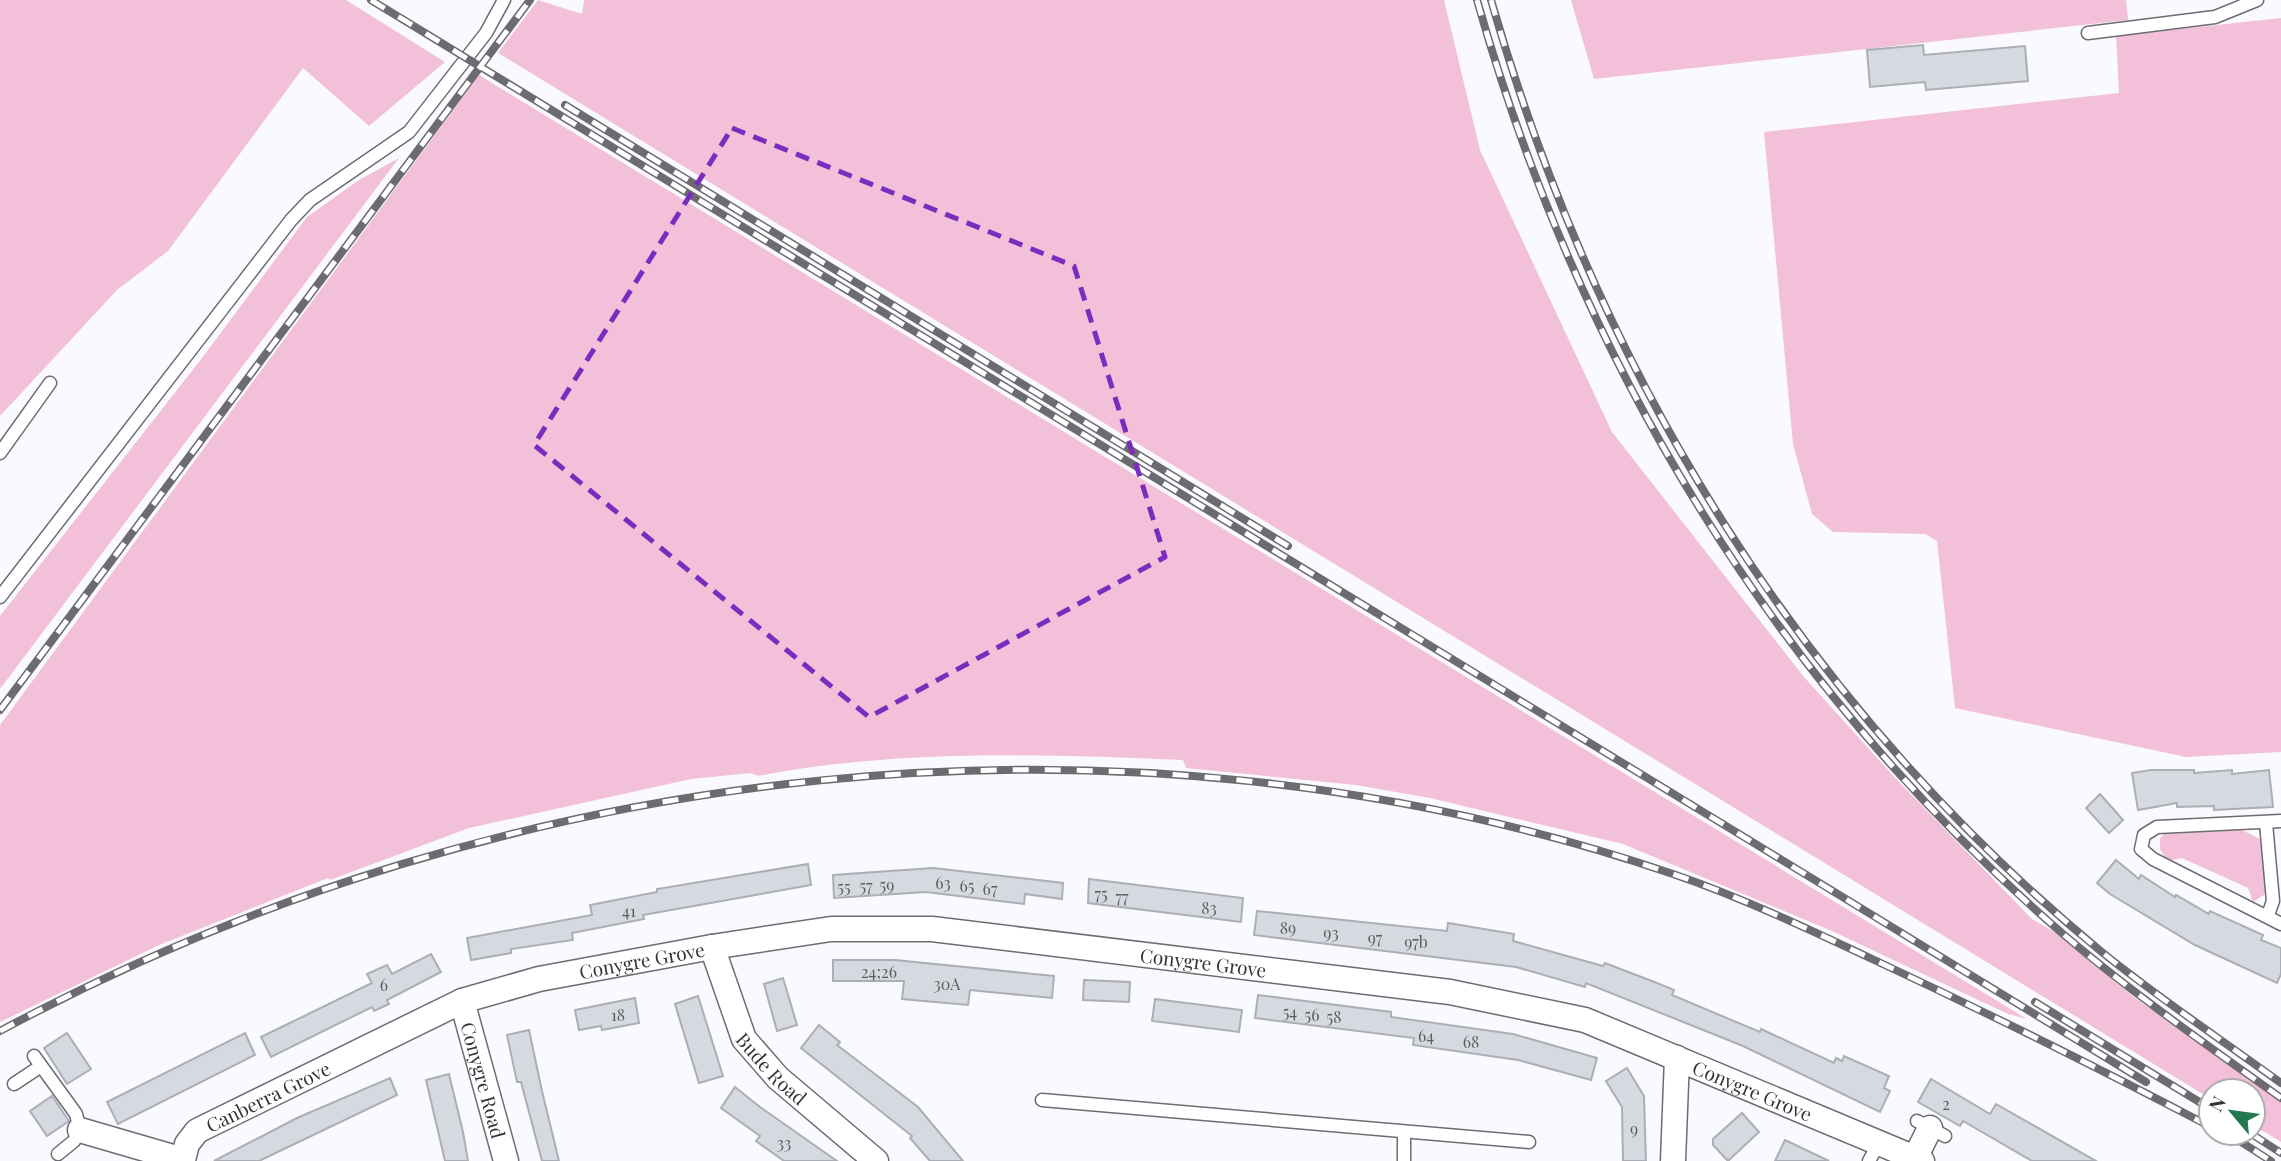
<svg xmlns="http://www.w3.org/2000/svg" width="2281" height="1161" font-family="'Playfair Display',serif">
<rect width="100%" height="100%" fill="#faf9ff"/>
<!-- green -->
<g fill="#f2c0d8">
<path d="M0 0H346L445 62 369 126 303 68 168 251 117 290 0 416Z"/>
<path d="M538 0 582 14 584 0H1444L1480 150 1612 432 1804 677 1897 780 2032 919 2053 931 2135 998 2281 1101V1142L2253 1125V1091H2211V1099L498 53Z"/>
<path d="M1571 0H2126L2128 20 1594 79Z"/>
<path d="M2281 18V752L2186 757 1955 708 1937 541 1925 534 1833 532 1812 514 1793 444 1764 132 2119 93 2116 36Z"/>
<path d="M479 75 2027 1019 2008 1014 1832 931 1623 844 1430 798 1356 785 1186 768 1183 760C1042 754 897 749 758 776L751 773 691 779 469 828 330 880 328 878 159 945 0 1022V725Z"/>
<path d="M399 158 0 689V616L202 358 307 217 359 180Z"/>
<path d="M2240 829 2264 841 2267 893 2253 902 2248 888 2182 858 2167 861 2160 849V838L2167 831Z"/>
</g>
<!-- building -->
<g fill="#d5d9e0" stroke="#abaeb5" stroke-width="2">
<path d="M1923 45 1924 55 2025 46 2028 81 1926 90 1925 82 1870 87 1867 50Z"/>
<path d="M2151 770H2194V773L2232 770V774L2269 770 2273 807 2214 810V806L2177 807V803L2138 810 2132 773Z"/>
<path d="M2100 794 2123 820 2109 833 2086 808Z"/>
<path d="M2116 860 2139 879 2141 875 2175 897 2176 895 2209 914 2210 911 2263 935 2261 940 2281 948V974L2277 983 2195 945 2110 894 2097 883Z"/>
<path d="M808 864 811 885 643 915 644 919 572 933 573 940 511 949V953L471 960 467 938 592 915 590 905 657 892V889Z"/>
<path d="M933 868 1063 883 1062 899 1025 894 1024 904 926 892 834 898 833 875Z"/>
<path d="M1089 879 1243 898 1241 922 1088 903Z"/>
<path d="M1257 911 1447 931 1448 923 1514 934 1513 941 1603 966 1605 963 1657 983 1674 990 1672 995 1760 1032 1761 1029 1834 1063 1836 1058 1842 1061 1844 1056 1889 1076 1884 1088 1890 1091 1880 1112 1743 1046 1586 983 1585 987 1516 967 1254 935Z"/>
<path d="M431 954 441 972 387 1000 389 1004 374 1011 372 1007 271 1057 261 1037 372 983 367 974 387 965 392 974Z"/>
<path d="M833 960H895L1054 976 1052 998 970 990 968 1005 902 999 904 981H833Z"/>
<path d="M783 978 797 1025 777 1031 764 984Z"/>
<path d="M1084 980 1130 982 1129 1002 1083 1000Z"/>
<path d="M1258 995 1391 1012V1017L1513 1034 1597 1058 1591 1080 1518 1060 1413 1045 1414 1038 1255 1018Z"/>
<path d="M698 996 723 1076 699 1083 675 1004Z"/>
<path d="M635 998 639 1023 602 1030 601 1026 579 1030 575 1010Z"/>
<path d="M1155 999 1242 1010 1239 1032 1152 1021Z"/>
<path d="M819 1025 840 1042 837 1045 918 1107 963 1161H930L910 1138 912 1136 801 1048Z"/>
<path d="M529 1030 542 1091 559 1161H542L521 1082H517L507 1035Z"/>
<path d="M67 1033 91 1069 67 1084 44 1048Z"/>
<path d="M245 1033 255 1055 118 1124 107 1102Z"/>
<path d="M1627 1068 1644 1096 1646 1161H1623L1622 1107 1606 1081Z"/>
<path d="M449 1074 463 1132 468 1161H445L426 1080Z"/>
<path d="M390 1078 397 1095 259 1161H214L297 1118Z"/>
<path d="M1931 1079 1990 1114 1996 1104 2096 1161H2032L1963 1121 1960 1126 1918 1102Z"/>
<path d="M735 1087 760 1107 837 1161H784L756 1141 760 1136 721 1108Z"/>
<path d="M52 1096 69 1121 47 1136 30 1111Z"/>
<path d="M1742 1113 1759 1132 1728 1161 1713 1145V1139Z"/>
<path d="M1785 1140 1829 1161H1775Z"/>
</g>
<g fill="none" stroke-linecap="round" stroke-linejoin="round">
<!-- service casing -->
<g stroke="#6d6c73" stroke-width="15">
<g id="service">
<path d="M2088 33 2215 17 2257 0"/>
<path d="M0 453 50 383"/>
<path d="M0 597 291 220 310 200 409 132 486 33 504 0"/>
<path d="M2281 821 2157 827 2144 835 2141 849 2153 859 2281 924"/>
<path d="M2266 823 2273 901 2268 915"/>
<path d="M34 1056 76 1114 80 1130 74 1141 58 1154"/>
<path d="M14 1084 41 1066"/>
<path d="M1042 1100 1529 1142"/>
<path d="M1917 1121 1945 1136"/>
<path d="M1404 1161V1133"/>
<path d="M1869 1161 1879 1143"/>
</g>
</g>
<!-- minor casing -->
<g stroke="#6d6c73" stroke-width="27">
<g id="minor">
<path id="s1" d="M712 947 744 1039 778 1078 876 1161"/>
<path id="s2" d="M462 1001 506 1161"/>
<path id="s3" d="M80 1130 183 1160 187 1144 197 1131 462 1001 539 979 712 947 831 929H932L1450 992 1585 1020 1922 1161"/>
<path d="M1915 1158 1930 1128"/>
<path d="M1673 1161 1677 1058"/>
</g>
</g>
<!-- service -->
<use href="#service" stroke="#fff" stroke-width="12"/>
<!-- minor -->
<use href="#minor" stroke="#fff" stroke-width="24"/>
<!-- rail casing -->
<g stroke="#6c6b6f" stroke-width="8">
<g id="rail">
<path d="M371 0 2146 1082"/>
<path d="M1477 0C1580 364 1776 686 2063 934 2132 993 2207 1045 2281 1098"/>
<path d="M1491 0C1598 373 1801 705 2103 953 2160 999 2222 1040 2281 1083"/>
<path d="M565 105 1288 546"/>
<path d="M0 710 530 0"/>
<path d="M2035 1002 2211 1109"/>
<path d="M0 1031C505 759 1126 687 1673 874 1746 899 1817 933 1887 966 1996 1017 2104 1071 2211 1127"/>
<path d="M2227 1133 2271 1161"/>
<path d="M2250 1133 2281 1153"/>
</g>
</g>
<!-- rail -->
<use href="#rail" stroke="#fff" stroke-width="5" stroke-dasharray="16" stroke-linecap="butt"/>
</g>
<!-- marked area -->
<path fill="none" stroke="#7b2cbf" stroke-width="5" stroke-dasharray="14 9" stroke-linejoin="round" d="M732 128 1074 266 1165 557 869 717 534 445Z"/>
<g text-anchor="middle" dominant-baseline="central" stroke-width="7" stroke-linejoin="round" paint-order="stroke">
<!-- number labels -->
<g font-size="16" fill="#5c5c60">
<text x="943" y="882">63</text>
<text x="887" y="884">59</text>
<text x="866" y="885">57</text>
<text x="967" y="885">65</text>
<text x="844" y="886">55</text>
<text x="990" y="888">67</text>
<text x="1101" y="893">75</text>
<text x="1122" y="896">77</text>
<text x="1209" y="907">83</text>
<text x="629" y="910">41</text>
<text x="1288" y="927">89</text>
<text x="1331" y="932">93</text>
<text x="1375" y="937">97</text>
<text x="1416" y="941">97b</text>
<text x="879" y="971">24;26</text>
<text x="947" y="983">30A</text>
<text x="384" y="984">6</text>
<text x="1290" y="1011">54</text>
<text x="618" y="1014">18</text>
<text x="1312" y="1014">56</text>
<text x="1334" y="1016">58</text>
<text x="1426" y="1035">64</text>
<text x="1471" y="1041">68</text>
<text x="1946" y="1103">2</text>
<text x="1634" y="1128">9</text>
<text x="784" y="1142">33</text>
</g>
<!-- street labels -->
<g font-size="19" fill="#333336" stroke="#fff">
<text stroke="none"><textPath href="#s3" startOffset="620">Conygre Grove</textPath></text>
<text stroke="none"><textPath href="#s3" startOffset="1186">Conygre Grove</textPath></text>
<text stroke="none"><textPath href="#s1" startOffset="138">Bude Road</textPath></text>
<text stroke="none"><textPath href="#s2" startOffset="82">Conygre Road</textPath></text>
<text stroke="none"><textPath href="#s3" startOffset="1754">Conygre Grove</textPath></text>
<text stroke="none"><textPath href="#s3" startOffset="219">Canberra Grove</textPath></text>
</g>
</g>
<!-- north arrow -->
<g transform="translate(2232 1112) rotate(299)"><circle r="33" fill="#ffffff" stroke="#adadaf" stroke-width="2"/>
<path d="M0-5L12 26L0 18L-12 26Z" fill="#21794d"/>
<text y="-10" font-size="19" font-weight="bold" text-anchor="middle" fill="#333336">N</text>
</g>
</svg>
